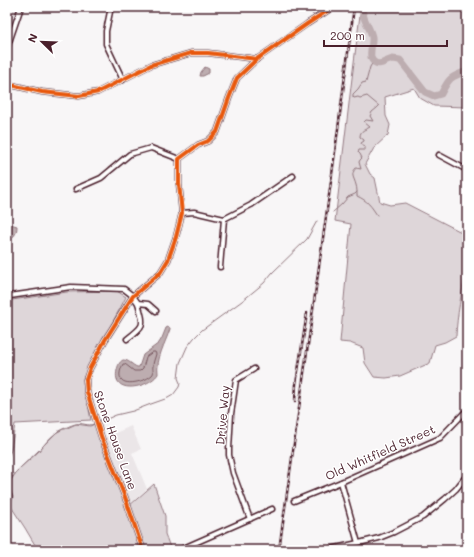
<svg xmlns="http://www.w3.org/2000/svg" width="474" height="557" font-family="Mali,sans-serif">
<rect width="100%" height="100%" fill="#f8f6f7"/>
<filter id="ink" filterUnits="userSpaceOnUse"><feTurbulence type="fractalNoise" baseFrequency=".025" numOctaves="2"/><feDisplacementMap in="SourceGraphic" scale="8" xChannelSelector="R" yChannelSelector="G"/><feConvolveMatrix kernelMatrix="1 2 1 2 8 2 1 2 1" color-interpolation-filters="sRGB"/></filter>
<g filter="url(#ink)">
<!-- built -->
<g fill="#ebe6e8">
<path d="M7 7H16L7 35Z"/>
<path d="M131 426 141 449 132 453 147 489 128 506 102 439Z"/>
</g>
<!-- green -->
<g fill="#ded6d9" stroke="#947a82">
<path d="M297 7H325L314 16 311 12C306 12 301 11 297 7Z"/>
<path d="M361 7H467V107L434 106 420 98 414 88 385 97 386 116 390 125 388 135 374 148 365 164 370 174 375 178 380 202 390 205 405 203 467 235V272L466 273C461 294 457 315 456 336L445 342 435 345 430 363 400 376 386 378 374 377 365 363 363 348 350 343 340 342 351 224 335 221 352 78Z"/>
<path d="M117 291 126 297 83 378 91 420 15 424 11 450 7 460V299L12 300 67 292Z"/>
<path d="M97 423 129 506 154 484 165 516V534L171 550H38L25 528 10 505C13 497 13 494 8 486L9 483 18 470 37 452 57 432 63 429H65L76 424 90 426Z"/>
</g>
<!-- water -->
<g fill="#bdadb0" stroke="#8f747b">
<path d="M205 67 209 69V73L203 76H200L201 72Z"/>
<path d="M7 223 17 226C17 234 14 237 7 241Z"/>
<path d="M168 327 170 328V329C165 344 156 358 158 374 149 388 111 396 117 370 118 366 119 362 123 360 129 360 132 365 137 367H139L143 355 159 343 162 338 166 328Z"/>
</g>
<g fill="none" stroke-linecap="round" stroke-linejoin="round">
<!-- shore -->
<path stroke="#785860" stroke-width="1" d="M153 352H155L156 354C155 358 153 362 153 366 152 370 155 372 152 375 151 376 148 378 146 379 132 385 112 386 123 364H125L134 371H140L143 368 146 357Z"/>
<!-- stream -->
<g stroke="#8f747b" stroke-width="1">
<path d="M373 62 370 67 366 82 362 83 358 89 353 94V97L354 98 358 97 360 98 367 96 379 106 377 108 372 112 370 116 373 121 366 120 364 122 370 127C365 130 360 130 360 137L364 140V141L361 143 362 145 365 147V150H359L358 152 360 154 362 158 360 160 359 162 361 169 356 168C350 175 354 177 356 185 357 188 357 192 357 196 368 201 371 206 377 215"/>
<path d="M333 212 342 204 348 197 355 194 357 192"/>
<path d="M100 422 116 415 133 411 151 404 168 398 173 395 179 387 180 383 178 378 180 363 187 347 194 338 202 330 242 301 264 283 272 273 307 239 317 221"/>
<path d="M7 509 10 505 13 497 8 486C12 471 28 462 39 451 44 445 49 438 56 433 58 431 73 424 76 424 82 422 88 427 94 424"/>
</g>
<!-- river -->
<path stroke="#bdadb0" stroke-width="7" d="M363 7C360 17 370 26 372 37 373 43 368 57 373 61 379 68 386 60 393 59 394 59 399 60 400 60L425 92 434 96 441 94C449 78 450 77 467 71"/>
<!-- minor casing -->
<g stroke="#4a1f2b" stroke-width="7">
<g id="minor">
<path d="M111 7 106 31V44L123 80"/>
<path d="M7 48 21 7"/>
<path d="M7 84 42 92 79 96 98 92 151 65 191 53H208L257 59"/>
<path d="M439 155 467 170"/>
<path d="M76 189 101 178 130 154 151 148 179 159"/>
<path d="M182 213 194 212 224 219 251 205 293 176"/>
<path d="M220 267 224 219"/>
<path d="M7 296H10L71 287 124 289 133 296 138 303 148 304 156 311"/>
<path d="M127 339C146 325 144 325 138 303"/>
<path d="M341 482 358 543"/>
<path d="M294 501 341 482 440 438 467 410"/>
<path d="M250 519 233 473 229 455V449L231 414 236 380 254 369"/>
<path d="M143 550 125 497 102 439 87 392 86 380 90 368 105 340 133 296 160 273 168 260 176 237 182 213 179 184V159L198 145 208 141 217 132 229 98 237 78 257 59 307 24 330 9 336 7"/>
<path d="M179 550 272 509"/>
<path d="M326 550 363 542 379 538 394 532 423 517 445 499 456 489 467 475"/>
</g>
</g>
<!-- minor -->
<use href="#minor" stroke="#fff" stroke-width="4"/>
<!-- rail casing -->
<g stroke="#4a1f2b" stroke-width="2.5">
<g id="rail">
<path d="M295 401 296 384 307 313"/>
<path d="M279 550 333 167 354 7"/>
</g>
</g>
<!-- rail -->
<use href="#rail" stroke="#fff" stroke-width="1" stroke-dasharray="3" stroke-linecap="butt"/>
<!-- cycleway casing -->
<g stroke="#fff" stroke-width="6">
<g id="cycleway">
<path d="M7 84 42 92 79 96 98 92 151 65 191 53H208L257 59"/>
<path d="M143 550 125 497 102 439 87 392 86 380 90 368 105 340 133 296 160 273 168 260 176 237 182 213 179 184V159L198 145 208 141 217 132 229 98 237 78 257 59 307 24 330 9 336 7"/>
</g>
</g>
<!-- cycleway -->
<use href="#cycleway" stroke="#e8590c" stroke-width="4"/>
</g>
</g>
<g text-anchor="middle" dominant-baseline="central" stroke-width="3" stroke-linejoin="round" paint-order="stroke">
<!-- street labels -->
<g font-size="12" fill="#4a1f2b" stroke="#fff">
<text transform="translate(222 415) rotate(-85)">Drive Way</text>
<text transform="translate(116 440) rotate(70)">Stone House Lane</text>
<text transform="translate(380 452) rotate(-24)">Old Whitfield Street</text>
</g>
</g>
<!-- margin -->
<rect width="474" height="557" fill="none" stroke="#fff" stroke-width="24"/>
<rect x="12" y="12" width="450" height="533" fill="none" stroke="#4a1f2b" stroke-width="1.5" filter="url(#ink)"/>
<!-- north arrow -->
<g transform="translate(42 42) rotate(293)" stroke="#ffffff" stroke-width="3" paint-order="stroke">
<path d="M0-3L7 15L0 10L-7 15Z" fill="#4a1f2b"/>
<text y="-6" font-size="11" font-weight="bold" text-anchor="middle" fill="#4a1f2b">N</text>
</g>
<!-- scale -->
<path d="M324 40v6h123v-6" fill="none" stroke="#4a1f2b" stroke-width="2"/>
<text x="330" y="40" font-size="12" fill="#4a1f2b" stroke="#ffffff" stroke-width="3" paint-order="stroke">200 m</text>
</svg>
